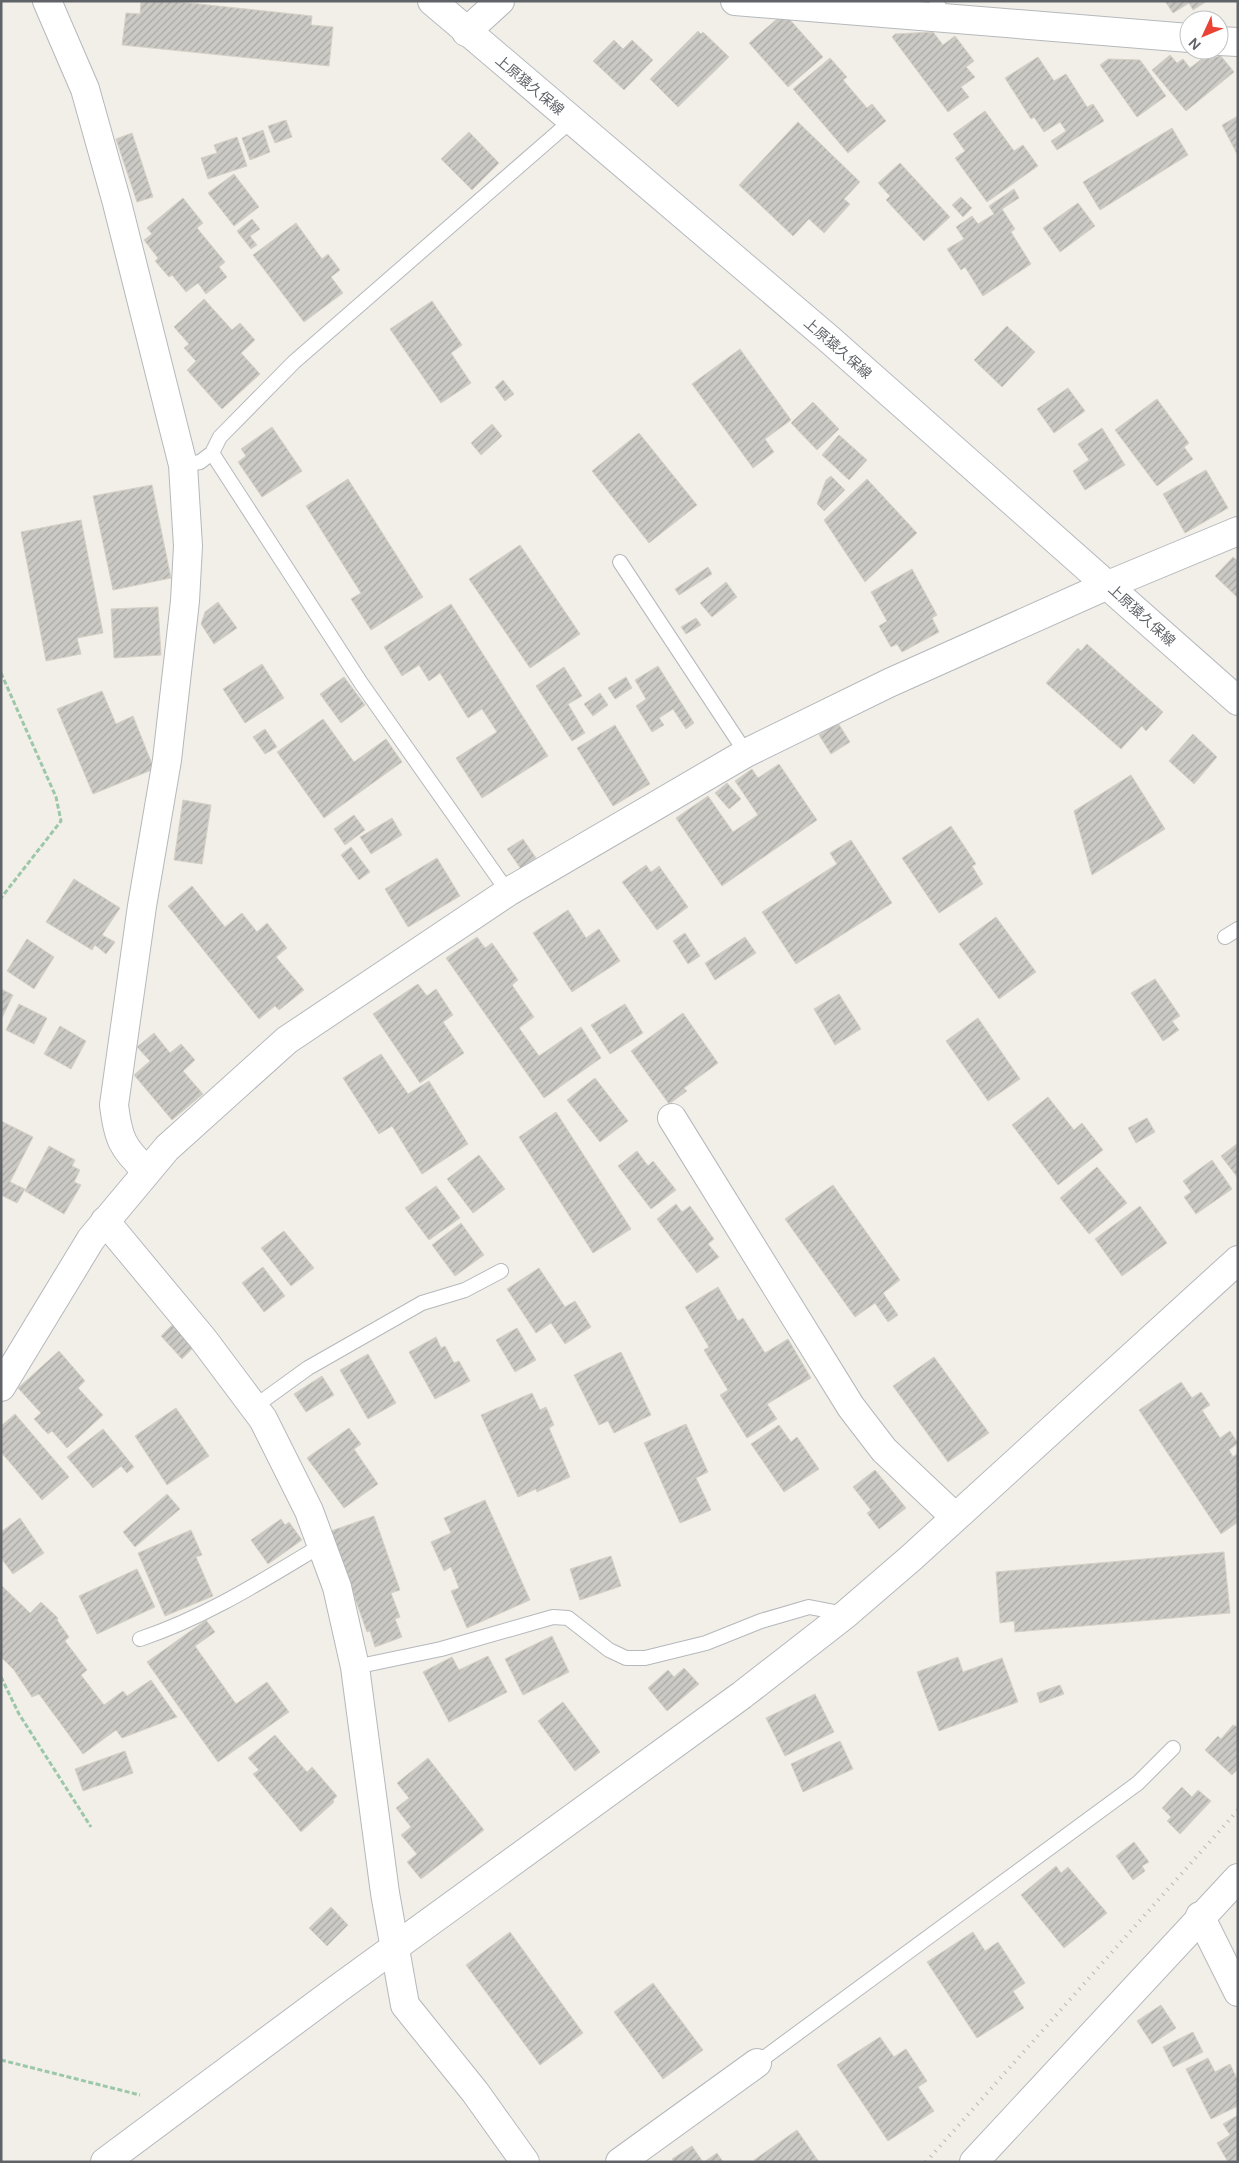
<svg xmlns="http://www.w3.org/2000/svg" width="1239" height="2163" font-family="'DM Sans','Noto Sans JP',sans-serif">
<defs>
<pattern id="building-hatch" width="6" height="6" patternUnits="userSpaceOnUse" patternTransform="scale(1.25)"><rect width="6" height="6" fill="#cccac5"/><path d="M-1 1l2-2M0 6l6-6M5 7l2-2" fill="none" stroke="#a9a8a4"/></pattern>
</defs>
<rect width="100%" height="100%" fill="#f1efe8"/>
<!-- building -->
<g fill="url(#building-hatch)" stroke="#d6d1c6">
<path d="M141 1H171L312 16 311 25 333 27 329 66 122 45 126 13 140 14Z"/>
<path d="M1165 1H1207L1193 10 1189 3 1173 13Z"/>
<path d="M784 13 823 57 788 87 749 43Z"/>
<path d="M698 31 701 34 703 32 729 57 678 107 650 79Z"/>
<path d="M933 32 943 45 955 36 974 61 966 67 975 77 961 87 969 97 948 112 892 37 895 34Z"/>
<path d="M614 40 623 49 632 40 653 60 624 90 593 61Z"/>
<path d="M1206 50H1211L1217 57 1220 55 1234 72 1186 111 1152 70 1170 55 1177 63 1183 59 1190 68 1203 58 1200 55Z"/>
<path d="M1038 57 1054 81 1066 74 1087 107 1093 104 1104 121 1057 150 1051 141 1066 131 1060 122 1044 132 1034 117 1031 119 1005 78Z"/>
<path d="M830 58 847 77 843 80 867 108 872 104 886 121 848 153 793 89Z"/>
<path d="M1108 59 1140 60 1166 96 1137 117 1100 65Z"/>
<path d="M985 111 1014 151 1023 145 1038 166 987 202 955 158 965 151 953 134Z"/>
<path d="M1238 116V156L1222 125Z"/>
<path d="M286 120 292 137 275 143 268 126Z"/>
<path d="M798 122 860 182 844 199 850 204 824 233 809 219 793 236 739 185Z"/>
<path d="M1172 128 1188 155 1100 210 1083 182Z"/>
<path d="M263 130 270 152 250 160 242 138Z"/>
<path d="M469 132 499 163 472 190 441 159Z"/>
<path d="M132 133 153 197 137 202 116 139Z"/>
<path d="M237 137 247 166 208 179 201 158 217 153 214 145Z"/>
<path d="M900 163 950 217 924 241 886 200 890 196 878 183Z"/>
<path d="M234 174 259 207 234 226 208 193Z"/>
<path d="M1014 189 1019 198 1002 209 1015 229 1011 232 1031 264 983 296 965 267 961 270 947 249 964 239 956 227 972 216 978 224 994 214 989 206Z"/>
<path d="M961 197 972 208 963 217 952 205Z"/>
<path d="M183 198 203 223 197 228 225 262 219 267 227 277 206 294 198 283 186 292 172 275 169 277 155 261 158 258 144 240 152 234 147 228Z"/>
<path d="M1078 203 1095 226 1060 252 1043 228Z"/>
<path d="M252 219 260 229 250 236 257 245 251 249 237 231Z"/>
<path d="M296 223 322 259 328 254 340 270 331 277 343 293 304 322 253 255Z"/>
<path d="M204 299 232 330 240 323 255 340 241 353 260 374 222 409 187 370 196 361 184 348 189 344 174 327Z"/>
<path d="M432 301 462 345 451 353 471 383 441 403 390 329Z"/>
<path d="M1007 326 1035 352 1002 387 974 360Z"/>
<path d="M740 349 791 420 765 439 774 452 753 468 692 384Z"/>
<path d="M503 380 514 394 505 401 495 387Z"/>
<path d="M1068 388 1085 411 1054 433 1037 409Z"/>
<path d="M1157 399 1189 443 1184 447 1193 459 1157 486 1115 430Z"/>
<path d="M813 402 839 429 817 450 791 423Z"/>
<path d="M492 424 502 436 481 455 471 443Z"/>
<path d="M272 427 302 471 262 497 238 462 246 456 241 449Z"/>
<path d="M1102 428 1125 465 1085 490 1073 471 1089 460 1078 444Z"/>
<path d="M639 433 697 505 649 543 592 471Z"/>
<path d="M839 435 867 460 849 480 822 455Z"/>
<path d="M1206 470 1228 508 1185 533 1163 494Z"/>
<path d="M831 476 845 490 824 511 817 504 826 480Z"/>
<path d="M348 479 423 597 371 630 351 599 361 593 306 506Z"/>
<path d="M867 479 917 533 865 582 824 520Z"/>
<path d="M152 485 171 578 113 590 93 496Z"/>
<path d="M81 520 103 633 77 638 81 654 46 661 21 532Z"/>
<path d="M520 545 580 634 530 668 469 579Z"/>
<path d="M1233 557 1238 561V598L1215 576Z"/>
<path d="M708 567 712 574 679 595 675 589Z"/>
<path d="M912 569 937 615 932 618 939 632 902 652 897 644 891 647 879 626 887 621 871 592Z"/>
<path d="M726 582 737 597 712 617 700 603Z"/>
<path d="M218 602 237 628 214 644 201 624 205 612Z"/>
<path d="M451 604 548 756 482 798 456 758 497 732 482 709 468 718 440 673 429 681 419 665 402 676 384 647Z"/>
<path d="M158 607 161 655 114 658 111 609Z"/>
<path d="M696 618 701 625 686 634 681 627Z"/>
<path d="M1087 644 1163 712 1146 731 1142 726 1121 749 1046 683 1078 648 1081 651Z"/>
<path d="M262 664 284 698 245 723 223 689Z"/>
<path d="M658 666 694 723 686 729 673 709 659 718 664 725 652 732 636 706 646 699 635 680Z"/>
<path d="M564 667 582 696 568 704 585 733 572 741 536 686Z"/>
<path d="M344 677 365 705 341 723 320 694Z"/>
<path d="M626 677 632 688 615 699 608 688Z"/>
<path d="M102 691 116 724 133 716 154 769 93 794 57 709Z"/>
<path d="M600 693 608 705 593 716 584 704Z"/>
<path d="M323 719 354 762 386 739 402 762 324 818 277 752Z"/>
<path d="M838 723 850 742 831 754 819 735Z"/>
<path d="M615 725 650 784 613 806 577 748Z"/>
<path d="M265 729 277 747 265 754 253 737Z"/>
<path d="M1193 734 1217 757 1194 784 1169 761Z"/>
<path d="M779 764 817 820 722 886 676 818 708 796 733 832 758 815 735 781 752 769 758 778Z"/>
<path d="M1131 775 1165 829 1092 875 1074 811Z"/>
<path d="M727 783 741 799 729 809 715 793Z"/>
<path d="M183 800 211 805 202 864 174 860Z"/>
<path d="M354 815 365 830 345 845 334 829Z"/>
<path d="M392 818 402 835 371 854 360 837Z"/>
<path d="M951 826 976 864 972 866 983 884 939 913 902 858Z"/>
<path d="M523 839 536 858 521 869 507 849Z"/>
<path d="M851 840 892 903 796 964 762 912 837 864 830 853Z"/>
<path d="M351 847 370 872 359 880 341 855Z"/>
<path d="M437 858 460 896 408 927 385 889Z"/>
<path d="M646 865 651 872 659 866 688 907 657 930 622 882Z"/>
<path d="M74 879 120 908 102 935 115 942 106 954 95 945 92 950 46 922Z"/>
<path d="M192 886 225 927 242 913 257 932 267 923 287 948 276 957 304 990 279 1010 275 1006 259 1019 168 906Z"/>
<path d="M568 910 586 938 599 929 620 961 572 992 533 933Z"/>
<path d="M996 917 1036 972 999 999 959 944Z"/>
<path d="M685 933 700 956 688 964 673 941Z"/>
<path d="M477 937 485 948 492 943 518 980 512 985 534 1017 519 1028 539 1056 581 1027 601 1058 544 1098 446 958Z"/>
<path d="M745 937 756 953 715 980 705 963Z"/>
<path d="M27 939 54 957 34 989 7 971Z"/>
<path d="M1155 979 1180 1016 1172 1021 1179 1030 1163 1041 1131 993Z"/>
<path d="M418 984 427 996 436 989 453 1015 443 1022 464 1053 420 1083 373 1014Z"/>
<path d="M1 989 13 995 1 1020Z"/>
<path d="M839 994 861 1029 835 1045 814 1009Z"/>
<path d="M19 1004 47 1018 34 1044 6 1030Z"/>
<path d="M625 1004 643 1033 610 1054 591 1025Z"/>
<path d="M683 1013 718 1063 684 1088 687 1091 669 1104 631 1051Z"/>
<path d="M978 1018 1020 1079 988 1101 946 1041Z"/>
<path d="M60 1026 86 1041 71 1069 44 1054Z"/>
<path d="M154 1033 170 1053 181 1044 195 1060 183 1071 203 1094 172 1120 134 1075 150 1061 137 1047Z"/>
<path d="M381 1054 408 1094 429 1081 468 1144 422 1174 392 1126 379 1134 343 1078Z"/>
<path d="M595 1078 628 1121 600 1142 567 1100Z"/>
<path d="M1048 1097 1074 1130 1082 1123 1103 1150 1058 1185 1012 1125Z"/>
<path d="M556 1112 631 1229 593 1253 519 1137Z"/>
<path d="M1147 1118 1155 1132 1136 1143 1128 1128Z"/>
<path d="M1 1121 33 1137 10 1182 25 1189 17 1203 1 1195Z"/>
<path d="M1238 1143V1178L1221 1156Z"/>
<path d="M49 1146 75 1160 72 1166 80 1170 74 1182 81 1185 64 1214 25 1191Z"/>
<path d="M637 1151 648 1166 653 1161 676 1190 651 1209 618 1166Z"/>
<path d="M479 1155 505 1189 473 1213 447 1179Z"/>
<path d="M1212 1160 1232 1189 1196 1214 1184 1197 1191 1192 1183 1181Z"/>
<path d="M1097 1167 1127 1203 1089 1234 1060 1198Z"/>
<path d="M833 1185 900 1280 883 1293 898 1315 888 1322 875 1303 855 1317 785 1219Z"/>
<path d="M436 1186 460 1218 429 1240 405 1208Z"/>
<path d="M676 1204 682 1212 690 1206 714 1239 708 1244 719 1257 697 1273 657 1219Z"/>
<path d="M1140 1206 1167 1243 1122 1276 1095 1239Z"/>
<path d="M461 1223 484 1255 455 1276 432 1245Z"/>
<path d="M284 1231 314 1268 291 1286 261 1248Z"/>
<path d="M263 1267 285 1296 264 1312 242 1283Z"/>
<path d="M539 1268 565 1307 575 1301 591 1327 565 1344 551 1323 536 1333 507 1289Z"/>
<path d="M718 1287 738 1321 743 1318 765 1353 788 1339 811 1378 767 1404 777 1419 747 1438 720 1395 728 1390 704 1350 709 1347 685 1307Z"/>
<path d="M172 1325 194 1347 182 1359 161 1336Z"/>
<path d="M517 1328 536 1360 515 1372 496 1340Z"/>
<path d="M436 1337 441 1348 445 1346 454 1363 459 1361 470 1381 435 1399 409 1352Z"/>
<path d="M59 1351 85 1381 78 1388 103 1415 67 1448 52 1431 48 1434 34 1419 41 1413 18 1388Z"/>
<path d="M621 1352 651 1415 614 1433 608 1421 599 1425 574 1375Z"/>
<path d="M368 1354 396 1403 368 1419 340 1370Z"/>
<path d="M934 1357 989 1433 948 1462 893 1386Z"/>
<path d="M322 1376 334 1395 306 1412 294 1394Z"/>
<path d="M1181 1382 1192 1398 1201 1392 1210 1405 1202 1410 1220 1438 1230 1431 1238 1443 1229 1450 1233 1457 1238 1453V1522L1221 1534 1139 1410Z"/>
<path d="M532 1393 540 1410 546 1407 554 1425 549 1428 570 1477 537 1492 536 1489 518 1497 481 1415Z"/>
<path d="M176 1408 209 1456 167 1485 135 1436Z"/>
<path d="M15 1414 69 1477 42 1500 1 1452V1426Z"/>
<path d="M686 1424 708 1472 696 1478 711 1510 680 1523 644 1443Z"/>
<path d="M779 1425 791 1442 797 1437 819 1469 784 1492 751 1444Z"/>
<path d="M349 1428 361 1444 354 1449 378 1484 344 1508 307 1458Z"/>
<path d="M103 1429 134 1467 127 1473 121 1466 93 1488 67 1457Z"/>
<path d="M875 1470 906 1508 879 1529 867 1513 871 1510 853 1487Z"/>
<path d="M167 1494 180 1509 135 1547 123 1532Z"/>
<path d="M485 1500 530 1600 467 1628 451 1591 459 1588 451 1567 444 1571 431 1542 451 1533 444 1518Z"/>
<path d="M374 1516 400 1590 391 1593 400 1617 395 1619 402 1637 375 1647 370 1631 367 1632 331 1531Z"/>
<path d="M20 1518 44 1553 13 1574 1 1558V1532Z"/>
<path d="M281 1519 285 1525 289 1522 302 1540 268 1564 251 1540Z"/>
<path d="M191 1530 202 1555 196 1557 213 1596 165 1616 138 1553Z"/>
<path d="M1224 1552 1230 1613 1015 1632 1014 1621 1000 1623 996 1572Z"/>
<path d="M611 1556 621 1586 580 1600 570 1569Z"/>
<path d="M137 1569 155 1607 97 1634 79 1596Z"/>
<path d="M1 1585 30 1613 41 1602 58 1618 57 1620 69 1637 65 1641 87 1670 81 1675 104 1705 123 1691 127 1696 151 1680 177 1717 122 1738 116 1730 83 1754 39 1694 32 1697 14 1670 1 1657Z"/>
<path d="M206 1620 215 1632 195 1646 236 1704 267 1682 289 1712 218 1762 147 1662Z"/>
<path d="M552 1636 569 1672 523 1695 505 1659Z"/>
<path d="M488 1656 507 1692 449 1722 423 1672 452 1657 459 1670Z"/>
<path d="M958 1657 963 1672 1002 1658 1018 1702 939 1731 917 1672Z"/>
<path d="M684 1668 699 1684 667 1711 648 1688 668 1670 674 1677Z"/>
<path d="M1060 1685 1064 1694 1040 1703 1037 1693Z"/>
<path d="M815 1694 834 1732 785 1756 766 1718Z"/>
<path d="M563 1702 600 1752 575 1771 538 1721Z"/>
<path d="M1233 1725 1238 1727V1769L1232 1775 1205 1750 1218 1736 1221 1739Z"/>
<path d="M275 1735 307 1772 312 1767 337 1796 333 1800 334 1802 301 1832 253 1774 259 1770 248 1758Z"/>
<path d="M840 1741 853 1769 803 1792 791 1764Z"/>
<path d="M125 1751 133 1773 83 1791 75 1769Z"/>
<path d="M428 1758 484 1830 421 1879 407 1862 417 1854 401 1835 411 1827 396 1808 409 1798 397 1783Z"/>
<path d="M1182 1787 1192 1797 1198 1790 1211 1801 1180 1834 1167 1821 1171 1817 1162 1808Z"/>
<path d="M1134 1842 1149 1862 1142 1866 1145 1871 1133 1880 1116 1856Z"/>
<path d="M1056 1866 1061 1873 1068 1867 1107 1913 1064 1948 1021 1895Z"/>
<path d="M331 1907 348 1925 327 1946 309 1928Z"/>
<path d="M510 1932 583 2033 540 2065 466 1965Z"/>
<path d="M973 1932 985 1951 998 1942 1025 1983 1013 1991 1024 2008 977 2038 927 1962Z"/>
<path d="M653 1983 703 2050 663 2079 614 2012Z"/>
<path d="M1161 2005 1176 2028 1152 2044 1137 2021Z"/>
<path d="M1193 2032 1203 2052 1173 2067 1163 2047Z"/>
<path d="M880 2037 894 2057 906 2049 927 2081 918 2087 934 2111 888 2141 837 2065Z"/>
<path d="M1208 2058 1215 2072 1230 2064 1238 2081V2106L1211 2119 1186 2069Z"/>
<path d="M1238 2115V2161L1228 2162 1217 2143 1230 2135 1223 2124Z"/>
<path d="M797 2130 819 2162H755L754 2160Z"/>
<path d="M692 2146 703 2162H674L672 2159Z"/>
<path d="M717 2153 723 2162H704Z"/>
</g>
<g fill="none" stroke-linecap="round" stroke-linejoin="round">
<!-- service casing -->
<g stroke="#b5b8bc" stroke-width="16">
<g id="service">
<path d="M936 1 944 17"/>
<path d="M212 453 361 683 508 892"/>
<path d="M183 465 200 462 212 453 220 437 294 362 572 120"/>
<path d="M620 562 746 753"/>
<path d="M1225 937 1238 929"/>
<path d="M254 1407 308 1368 422 1303 465 1290 501 1271"/>
<path d="M140 1639C206 1617 262 1581 322 1545"/>
<path d="M355 1667 441 1649 553 1617 568 1618 609 1650 626 1658H645L706 1643 761 1621 809 1607 845 1614"/>
<path d="M757 2063 1138 1783 1173 1748"/>
</g>
</g>
<!-- minor casing -->
<g stroke="#b5b8bc" stroke-width="30">
<g id="minor">
<path d="M47 1 85 89 117 203 183 465 188 546 185 601 167 760 142 906 114 1105C118 1138 122 1148 147 1171"/>
<path d="M735 1 1189 38"/>
<path d="M466 32 500 1"/>
<path d="M1219 41 1238 42"/>
<path d="M672 1118 851 1407 884 1450 955 1517"/>
<path d="M105 1221 203 1339 263 1419 309 1511 337 1587 355 1667 385 1893 405 2005 475 2092 525 2162"/>
<path d="M1 1387 91 1239 167 1148 287 1040 508 892 746 753 889 683 1108 585 1238 531"/>
<path d="M1200 1916 1238 1992"/>
<path d="M620 2162 757 2063"/>
<path d="M974 2162 1238 1878"/>
</g>
</g>
<!-- tertiary casing -->
<g stroke="#b5b8bc" stroke-width="30">
<path id="tertiary" d="M105 2162 336 1990 742 1695 846 1614 911 1558 1238 1260"/>
</g>
<!-- secondary casing -->
<g stroke="#b6babf" stroke-width="30">
<path id="secondary" d="M432 1 829 339 1238 701"/>
</g>
<!-- path -->
<g stroke="#9cc7a9" stroke-width="3" stroke-dasharray="5 2.5" stroke-linecap="butt">
<path d="M1 673 56 797 61 821 1 898"/>
<path d="M1 1677 19 1714 91 1827"/>
<path d="M1 2060 140 2095"/>
</g>
<!-- service -->
<use href="#service" stroke="#fff" stroke-width="14"/>
<!-- minor -->
<use href="#minor" stroke="#fff" stroke-width="28"/>
<!-- tertiary -->
<use href="#tertiary" stroke="#fff" stroke-width="28"/>
<!-- secondary -->
<use href="#secondary" stroke="#fff" stroke-width="28"/>
<!-- rail -->
<path stroke="#b6b7b8" stroke-width="4" stroke-dasharray="1 6" stroke-linecap="butt" d="M926 2162 1238 1810"/>
</g>
<g text-anchor="middle" dominant-baseline="central" stroke-width="5" stroke-linejoin="round" paint-order="stroke">
<!-- street labels -->
<g font-size="14" fill="#5f6368" stroke="#fff">
<text transform="translate(530 85) rotate(40)">上原猿久保線</text>
<text transform="translate(838 348) rotate(41)">上原猿久保線</text>
<text transform="translate(1142 615) rotate(42)">上原猿久保線</text>
</g>
</g>
<!-- border -->
<rect width="1239" height="2163" fill="none" stroke="#5f6368" stroke-width="5"/>
<!-- north arrow -->
<g transform="translate(1204 35) rotate(226)"><circle r="24" fill="#ffffff" stroke="#bfc1c3"/>
<path d="M0-4L9 19L0 12L-9 19Z" fill="#ea4335"/>
<text y="-8" font-size="14" font-weight="bold" text-anchor="middle" fill="#5f6368">N</text>
</g>
</svg>
